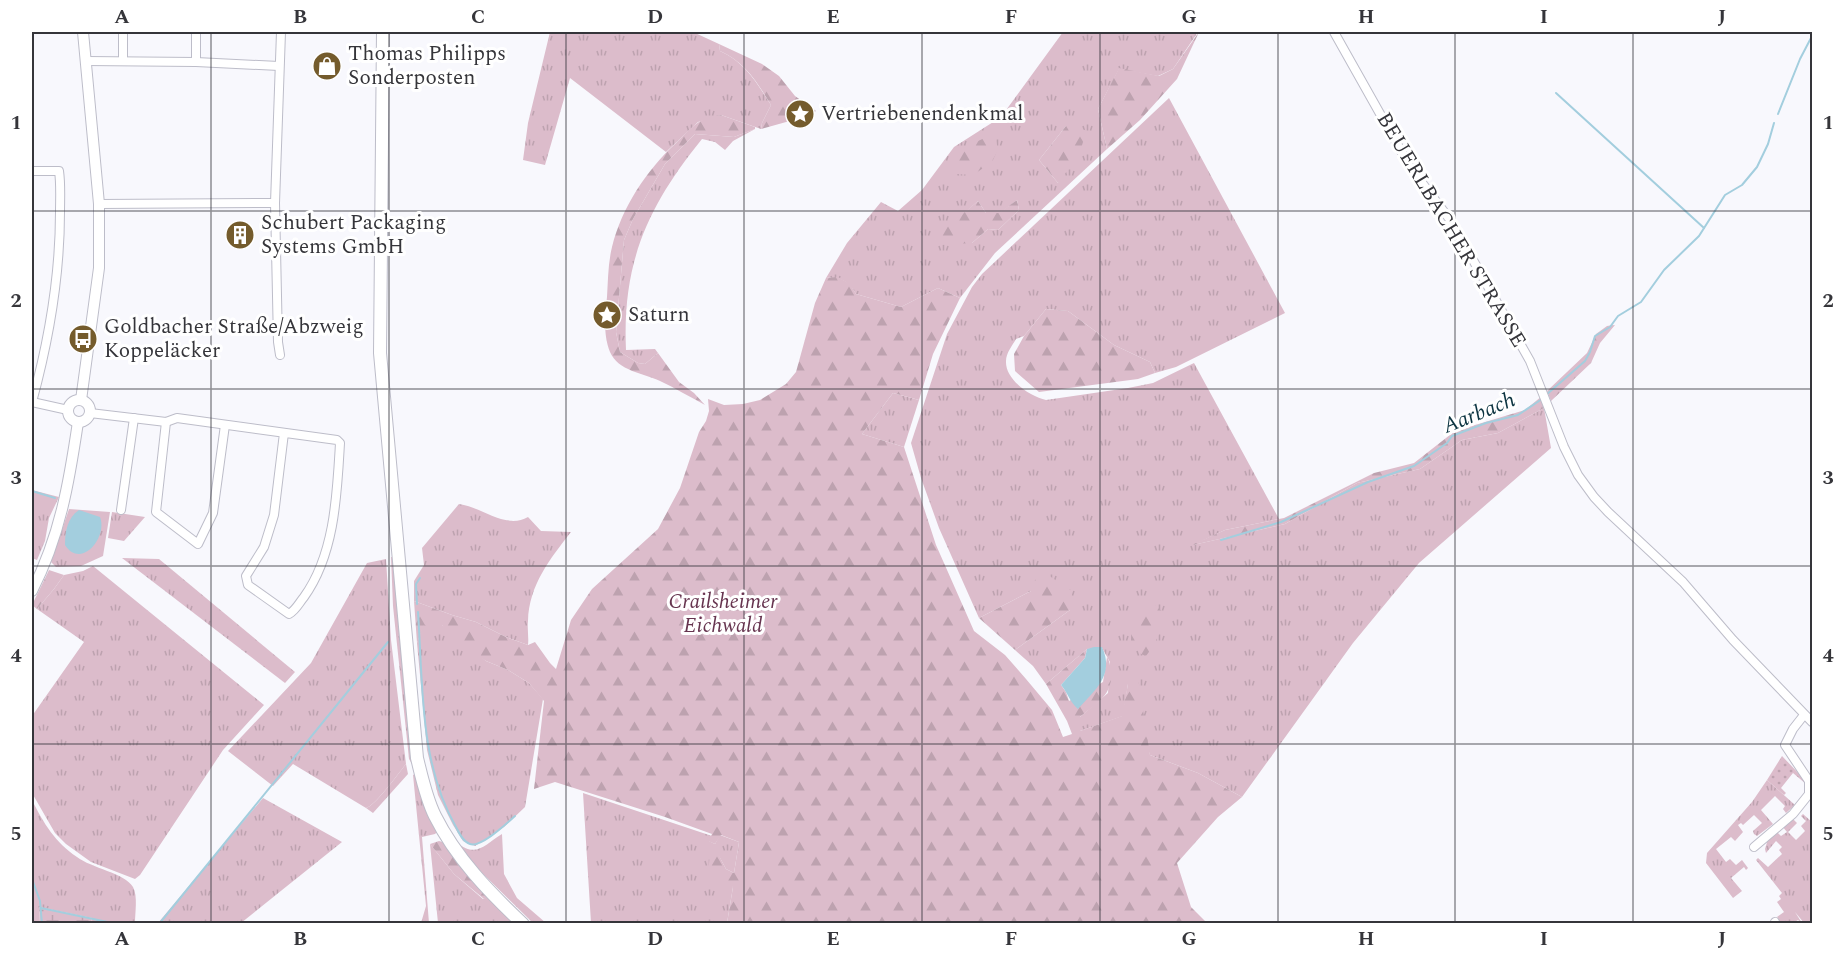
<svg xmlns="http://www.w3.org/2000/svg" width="1844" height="955" font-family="Spectral,serif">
<defs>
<pattern id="grass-tufts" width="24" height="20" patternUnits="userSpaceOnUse" patternTransform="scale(1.5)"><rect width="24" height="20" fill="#dcbccb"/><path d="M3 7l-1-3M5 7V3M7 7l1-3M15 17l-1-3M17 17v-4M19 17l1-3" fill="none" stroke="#bda2af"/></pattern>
<pattern id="forest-firs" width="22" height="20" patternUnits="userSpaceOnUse" patternTransform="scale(1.5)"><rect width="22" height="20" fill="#dcbccb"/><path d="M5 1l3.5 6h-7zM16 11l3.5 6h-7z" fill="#bda2af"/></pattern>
<pattern id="wetland-marsh" width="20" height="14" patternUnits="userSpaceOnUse" patternTransform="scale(1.5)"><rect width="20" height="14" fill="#dcbccb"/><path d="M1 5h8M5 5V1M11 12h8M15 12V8" fill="none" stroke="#bda2af"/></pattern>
<pattern id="garden-dots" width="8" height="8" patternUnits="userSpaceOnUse" patternTransform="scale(1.5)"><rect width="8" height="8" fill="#dcbccb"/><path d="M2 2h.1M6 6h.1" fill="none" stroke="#bda2af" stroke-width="1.8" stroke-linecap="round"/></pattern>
</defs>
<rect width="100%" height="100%" fill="#f8f8fd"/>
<!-- grass -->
<g fill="url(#grass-tufts)" fill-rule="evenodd">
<path d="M550 32H693L719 44 720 51C745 62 757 83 771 105L762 123 761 129 721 115 698 122 666 152 570 78 545 165 523 160 528 123Z"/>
<path d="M1063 32H1198L1173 69 1158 76 1119 69 1098 109 1107 149 995 253 960 298 938 288 901 307 856 294C848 281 841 277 826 278L847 243 881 202 898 211 922 190 954 147 1001 117ZM1066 126 1058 183 1039 160ZM1017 200 1019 210 998 230 988 229 972 243 935 239 978 201 986 213 999 214Z"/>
<path d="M1169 98 1285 313 1176 367 1155 373 1150 362 1114 345 1068 311 1046 309 1024 336 1016 339C1012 346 1006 353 1006 361 1005 380 1031 397 1046 400L1128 388 1153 383 1194 363 1279 519 1225 530 1193 545 1285 524 1357 483 1420 469 1462 440 1498 433 1544 408 1551 448 1419 563 1353 643 1242 797 1198 773 1150 755 1128 684 1123 716 1080 731V717L1108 693 1110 662 1102 648 1087 649 1046 684 1033 666 1015 650 1070 610 1031 591 979 618 939 528 921 478 911 443 947 334 972 287 982 274Z"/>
<path d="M755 129 733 141 725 150 715 142 702 139C648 206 622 262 626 350L655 349 658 353 645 364 638 363 620 352 616 332 624 240 633 219 665 164 695 134 734 137Z"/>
<path d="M893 393 919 400 904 447 862 434Z"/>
<path d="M32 490 59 497 49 518 45 541 37 560 32 558Z"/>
<path d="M459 504C482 507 506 530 528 517L541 531 571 532C550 559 529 585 528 621 527 629 529 637 528 645L506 637 476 622 452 615 414 601V581L424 565 422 548Z"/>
<path d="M69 509 110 512 103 556 81 566 56 567 51 562Z"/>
<path d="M112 512 145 517 124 541 108 538Z"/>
<path d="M391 557H394L413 764H412L409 759 393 606Z"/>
<path d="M122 558 159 559 295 672 285 683Z"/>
<path d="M386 559 391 640 406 764C398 774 375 806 366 808L293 764 273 786 228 751 311 663 367 563Z"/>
<path d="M93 566 264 705 223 750 140 875 135 879 91 862 66 844 55 833 32 793V716L84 642 37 609 54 589 64 575 83 571Z"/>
<path d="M423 625H442L486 661 508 670 529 683 543 699 525 807 504 827 475 846 463 841 453 825 438 795 427 750 417 643Z"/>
<path d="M417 773 438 831 435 834 422 837 429 923H421L426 906 413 775Z"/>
<path d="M1767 780 1795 805 1786 813 1783 809 1785 806 1775 796 1761 810 1773 824 1757 836 1754 834 1753 831 1762 823 1754 815 1743 825 1741 823 1738 825 1743 832 1735 841 1731 837 1716 849 1726 862 1730 859 1736 865 1742 860 1748 868 1746 870 1744 867 1731 878 1742 891 1733 898 1706 863 1707 853 1752 802Z"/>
<path d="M583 793 712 836 709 841 715 844 720 835 739 842 734 873 726 869 719 856 733 887 727 923H591Z"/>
<path d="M263 798 342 842 241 923H158Z"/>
<path d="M32 800C44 824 55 842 77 857 91 868 125 873 133 887 138 896 135 913 135 923H91L92 918 39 907 40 923H32Z"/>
<path d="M1803 814 1812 822V922L1804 923 1795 912 1802 923 1798 920 1793 923H1781L1777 917 1784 912 1777 902 1781 899 1779 896 1782 893 1756 860 1758 858 1768 867 1782 854 1779 850 1782 847 1776 841 1766 853 1765 849 1768 839 1777 832 1781 836 1787 832 1782 826 1791 817 1797 823 1788 832 1796 840 1805 831 1801 826 1806 821 1801 816Z"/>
<path d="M502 834 504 874 517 898 546 923H533L476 867 457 843C477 858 484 845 502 834Z"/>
<path d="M430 844 454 874 483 899 489 896 518 923H438Z"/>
</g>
<!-- forest -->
<g fill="url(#forest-firs)">
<path d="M1199 32 1177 79 1140 120 1107 149 1098 109 1119 68 1159 76 1173 69Z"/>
<path d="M719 44 762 64 779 76 795 96 816 111 804 117 761 129 762 123 771 105C757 82 745 62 720 51Z"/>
<path d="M721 115 755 127V129L734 137 695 134 665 164 633 219 624 240 616 332 620 352 638 363 645 364 658 353 679 382 694 393 705 405C690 397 675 388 660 381 643 373 618 371 610 352 603 335 605 314 607 297 608 281 608 263 612 247 622 207 646 171 676 143 693 127 697 118 721 115Z"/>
<path d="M1066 126 1085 130C1084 151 1071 166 1058 183L1039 160Z"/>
<path d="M994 134 998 149 992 162 973 175 956 174 947 164 955 151Z"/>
<path d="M1017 200 1019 210 998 230 988 229 972 243 940 245 934 238 978 201 986 213H999Z"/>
<path d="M838 277 850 284 856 294 901 307 938 288 960 298 933 354 919 400 893 393 862 434 904 447 936 545 974 631 1005 655 1026 679 1052 710 1063 737 1072 734 1067 721 1046 684 1087 649 1085 658 1061 685 1066 692 1069 701 1103 682 1107 657C1111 663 1110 669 1111 676 1111 697 1094 705 1080 717V731L1122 716 1128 684 1138 678 1150 755 1198 773 1242 797 1218 817 1177 863 1191 907 1207 923H727L733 887 708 877 710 850 719 856 726 869 734 873 739 842 721 835 715 844 708 841 712 834 665 817 555 782 534 789 544 701 529 683 508 670 486 661 452 640 442 625H424L417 643 414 601 452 615 476 622 506 637 528 645 535 642 550 663 556 669 571 620 592 589 658 529 680 488 699 432 706 421 709 411 708 399 724 405 743 404 760 400 786 384 796 372 815 303 826 278Z"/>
<path d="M1046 309 1068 311 1114 345 1150 362 1155 373 1138 379 1039 392 1015 371 1014 354 1024 336Z"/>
<path d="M1615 325 1600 343 1591 363 1551 401 1547 391 1587 353 1596 334 1607 326Z"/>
<path d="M1542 396 1544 408 1498 433 1462 440 1420 469 1357 483 1285 524 1189 546 1225 530 1284 518 1374 473 1414 463 1455 431 1525 410Z"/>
<path d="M1039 569 1072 591 1070 610 1015 650 979 618 1031 591Z"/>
<path d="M49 570 64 575 54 589 37 609 32 605Z"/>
<path d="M1154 604 1167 616 1154 645 1146 656 1141 654 1131 642C1132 619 1132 613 1154 604Z"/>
<path d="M406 764 408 774 373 813 366 808C375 806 398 774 406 764Z"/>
<path d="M439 841 446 843 489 896 484 899 454 874 430 844Z"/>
</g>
<!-- wetland -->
<path fill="url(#wetland-marsh)" d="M39 907 92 918 91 923H40Z"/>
<!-- garden -->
<path fill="url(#garden-dots)" d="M1782 756 1804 779 1806 784 1793 773 1781 788 1786 793 1784 795 1767 780Z"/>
<!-- water -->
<g fill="#a3cede">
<path d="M79 510 100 517C108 537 81 570 65 545 65 532 67 518 79 510Z"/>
<path d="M1094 647H1102C1115 675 1095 690 1078 709 1069 701 1068 693 1061 685L1085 658 1087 649Z"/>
</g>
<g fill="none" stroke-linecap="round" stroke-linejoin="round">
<!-- stream -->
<g stroke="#a3cede" stroke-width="2">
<path d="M1556 93 1704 228"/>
<path d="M1778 114 1800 59 1812 36"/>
<path d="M1546 395 1585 361 1590 352 1595 336 1610 327 1618 316 1641 302 1664 270 1699 236 1725 195 1742 185 1757 167 1768 144 1774 123"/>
<path d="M32 491 55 498"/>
<path d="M1221 540 1281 522 1368 482 1414 466 1447 443 1452 436 1486 423 1518 415 1542 399"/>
<path d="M417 604 416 584 420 578"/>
<path d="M418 612C423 684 419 763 456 827 459 833 463 842 470 844 481 848 507 823 515 816"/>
<path d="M32 879 40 901 42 924"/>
<path d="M41 908 117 924"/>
<path d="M159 924 388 642"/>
</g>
<!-- minor casing -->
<g stroke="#bdbdc9" stroke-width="10">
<g id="minor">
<path d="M123 32V61"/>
<path d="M196 32V62"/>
<path d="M1334 32 1410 167 1451 221 1530 361 1564 447 1578 475 1594 497 1608 512 1683 582 1733 640 1812 722"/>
<path d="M86 61 196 62 279 66"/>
<path d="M32 171H59C61 185 60 198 60 212 60 277 49 340 32 402"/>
<path d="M99 204 275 203"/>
<path d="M280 355 278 342 275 203 281 32"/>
<path d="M32 402 68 410"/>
<path d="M90 413 166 422 177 418 337 440 340 443C337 494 335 554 304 597 299 603 296 610 289 614L248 585 246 576 264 547 274 515 284 433"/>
<path d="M166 422 156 512 198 544 213 513 225 425"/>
<path d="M121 510 134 418"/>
<path d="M1754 847 1793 814 1809 794V781L1785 745 1793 729 1804 715"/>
<path d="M1775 922 1776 924"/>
</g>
</g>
<!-- tertiary casing -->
<g stroke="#bdbdc9" stroke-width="12">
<g id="tertiary">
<path d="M81 400 99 268V204L83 32"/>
<circle cx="79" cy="411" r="11"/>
<path d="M32 591C60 536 69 483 78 422"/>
</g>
</g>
<!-- secondary casing -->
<g stroke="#bdbdc9" stroke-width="14">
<path id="secondary" d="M383 32 380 353 417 758C422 778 426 798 435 816 456 858 489 892 523 924"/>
</g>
<!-- minor -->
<use href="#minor" stroke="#fff" stroke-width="8"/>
<!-- tertiary -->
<use href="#tertiary" stroke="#fff" stroke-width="10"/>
<!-- secondary -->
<use href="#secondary" stroke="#fff" stroke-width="12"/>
</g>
<!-- grid -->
<path fill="none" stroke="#35353a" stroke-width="1.5" stroke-opacity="0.55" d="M211 32V924M389 32V924M566 32V924M744 32V924M922 32V924M1100 32V924M1278 32V924M1455 32V924M1633 32V924M32 211H1812M32 389H1812M32 566H1812M32 744H1812"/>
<!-- icons -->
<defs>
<g id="shop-disc" transform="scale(1.5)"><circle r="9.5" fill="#745b2c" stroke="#fff"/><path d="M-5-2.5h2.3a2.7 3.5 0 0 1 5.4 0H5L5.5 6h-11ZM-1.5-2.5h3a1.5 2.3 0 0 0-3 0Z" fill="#fff"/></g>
<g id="sight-disc" transform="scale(1.5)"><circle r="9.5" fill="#745b2c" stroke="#fff"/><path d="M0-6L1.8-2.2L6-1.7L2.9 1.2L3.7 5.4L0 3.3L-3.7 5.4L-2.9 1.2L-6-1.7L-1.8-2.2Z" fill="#fff"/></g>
<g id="building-disc" transform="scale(1.5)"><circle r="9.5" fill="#745b2c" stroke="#fff"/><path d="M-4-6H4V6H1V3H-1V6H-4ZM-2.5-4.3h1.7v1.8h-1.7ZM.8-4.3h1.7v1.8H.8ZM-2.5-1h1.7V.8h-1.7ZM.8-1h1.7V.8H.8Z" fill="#fff"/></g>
<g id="bus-disc" transform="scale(1.5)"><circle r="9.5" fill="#745b2c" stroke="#fff"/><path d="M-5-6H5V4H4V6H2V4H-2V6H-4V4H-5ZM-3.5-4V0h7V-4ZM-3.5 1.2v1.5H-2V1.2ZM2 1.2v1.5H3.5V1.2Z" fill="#fff"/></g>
</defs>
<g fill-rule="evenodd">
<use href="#shop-disc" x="327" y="66"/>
<use href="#sight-disc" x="800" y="114"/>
<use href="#building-disc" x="240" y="235"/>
<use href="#sight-disc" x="607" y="315"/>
<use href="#bus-disc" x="83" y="339"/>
</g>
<g text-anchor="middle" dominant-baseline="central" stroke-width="6" stroke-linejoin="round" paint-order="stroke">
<!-- poi labels -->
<g font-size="21" fill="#35353a" stroke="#fff" text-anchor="start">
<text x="348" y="54">Thomas Philipps<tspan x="348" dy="24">Sonderposten</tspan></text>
<text x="821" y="114">Vertriebenendenkmal</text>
<text x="261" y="223">Schubert Packaging<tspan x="261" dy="24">Systems GmbH</tspan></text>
<text x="628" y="315">Saturn</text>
<text x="104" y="327">Goldbacher Straße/Abzweig<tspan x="104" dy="24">Koppeläcker</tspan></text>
</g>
<!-- street labels -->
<g font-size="21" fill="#35353a" stroke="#fff">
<text transform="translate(1451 230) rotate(59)">BEUERLBACHER STRASSE</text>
</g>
<!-- park labels -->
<g font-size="21" font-style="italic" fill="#66344f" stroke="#fff">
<text x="723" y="602">Crailsheimer<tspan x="723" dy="24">Eichwald</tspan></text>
</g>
<!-- water labels -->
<g font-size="22" font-style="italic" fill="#0c3441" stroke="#fff">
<text transform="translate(1479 413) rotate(-22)">Aarbach</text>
</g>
</g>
<!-- border -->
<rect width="1844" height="955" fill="none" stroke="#ffffff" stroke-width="66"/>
<rect x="33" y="33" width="1778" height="889" fill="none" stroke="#35353a" stroke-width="2"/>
<g font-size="20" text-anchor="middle" font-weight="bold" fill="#35353a">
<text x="122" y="23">A</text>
<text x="300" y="23">B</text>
<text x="478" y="23">C</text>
<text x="655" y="23">D</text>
<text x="833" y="23">E</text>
<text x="1011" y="23">F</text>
<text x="1189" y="23">G</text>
<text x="1366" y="23">H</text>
<text x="1544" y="23">I</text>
<text x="1722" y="23">J</text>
<text x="16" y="129">1</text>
<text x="1828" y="129">1</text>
<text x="16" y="307">2</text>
<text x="1828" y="307">2</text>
<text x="16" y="484">3</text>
<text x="1828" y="484">3</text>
<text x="16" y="662">4</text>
<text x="1828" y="662">4</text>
<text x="16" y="840">5</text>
<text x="1828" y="840">5</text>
<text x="122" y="945">A</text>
<text x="300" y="945">B</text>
<text x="478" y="945">C</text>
<text x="655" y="945">D</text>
<text x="833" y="945">E</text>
<text x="1011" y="945">F</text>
<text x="1189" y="945">G</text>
<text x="1366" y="945">H</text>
<text x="1544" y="945">I</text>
<text x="1722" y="945">J</text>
</g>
</svg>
